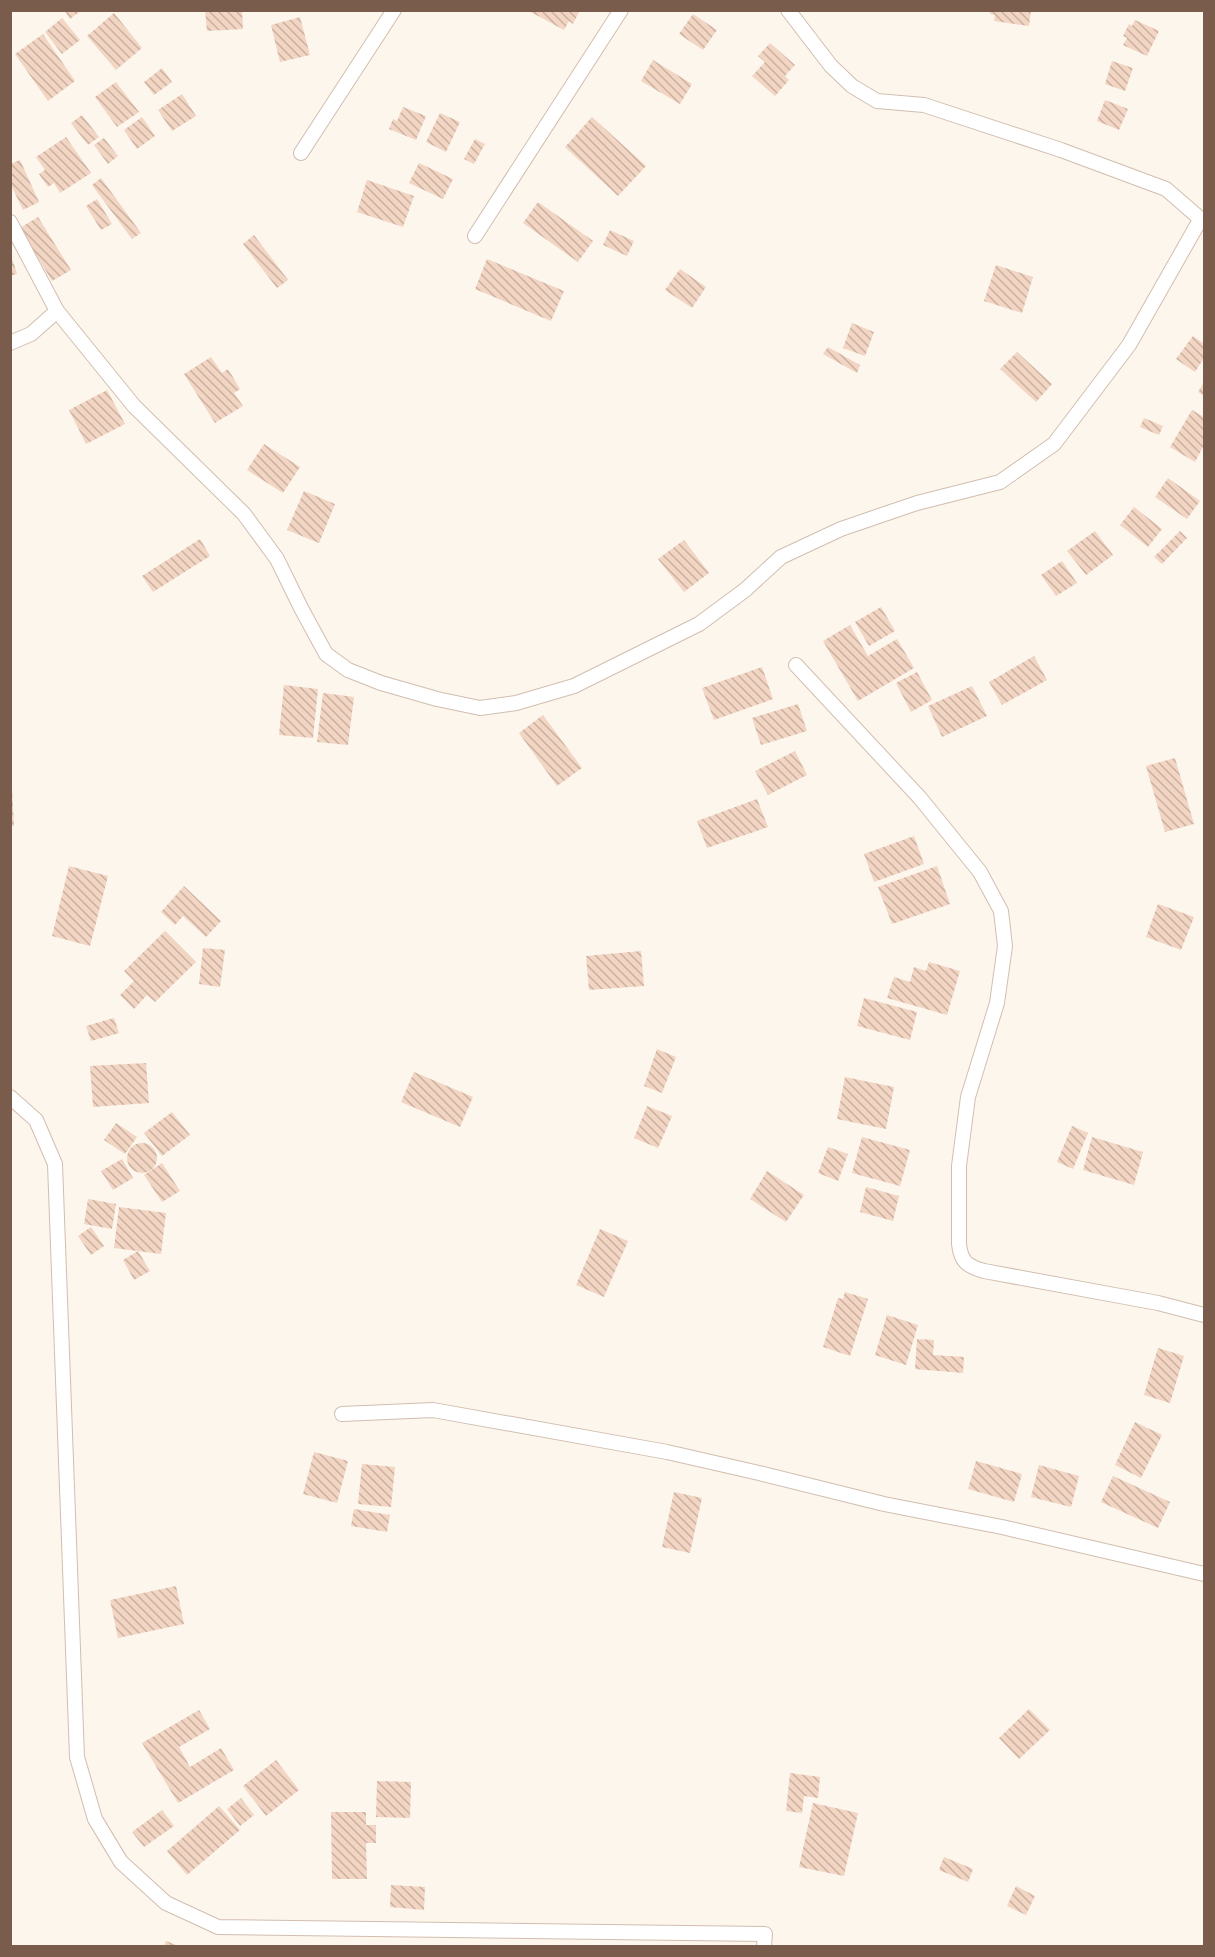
<svg xmlns="http://www.w3.org/2000/svg" width="1215" height="1957" font-family="Manrope,sans-serif">
<defs>
<pattern id="building-back-hatch" width="6" height="6" patternUnits="userSpaceOnUse" patternTransform="scale(1.5)"><rect width="6" height="6" fill="#f3d5c3"/><path d="M-1 5l2 2M0 0l6 6M5-1l2 2" fill="none" stroke="#cab0a1"/></pattern>
</defs>
<rect width="100%" height="100%" fill="#fdf6ec"/>
<!-- building -->
<g fill="url(#building-back-hatch)">
<path d="M64 10H82L70 19Z"/>
<path d="M205 10H242L243 29 207 31Z"/>
<path d="M527 10H580L573 24 569 21 564 30Z"/>
<path d="M990 10H1031L1029 26 994 21 995 15 990 14Z"/>
<path d="M114 13 142 48 116 70 87 36Z"/>
<path d="M693 14 717 30 703 50 679 34Z"/>
<path d="M300 17 310 55 280 62 271 25Z"/>
<path d="M62 18 80 40 62 54 45 32Z"/>
<path d="M1135 20 1159 31 1147 56 1123 45 1127 38 1123 36 1129 24 1132 26Z"/>
<path d="M43 34 75 81 48 101 15 54Z"/>
<path d="M770 43 795 65 785 76 789 80 775 96 752 76 765 62 758 56Z"/>
<path d="M653 60 692 84 680 104 641 81Z"/>
<path d="M1112 61 1133 68 1125 91 1105 84Z"/>
<path d="M162 68 172 82 154 95 144 82Z"/>
<path d="M116 82 139 112 117 127 95 97Z"/>
<path d="M182 94 196 116 172 131 158 110Z"/>
<path d="M1105 100 1128 109 1119 130 1097 121Z"/>
<path d="M403 107 426 116 416 140 389 129 393 119 397 121Z"/>
<path d="M440 113 460 122 446 152 426 142Z"/>
<path d="M82 115 99 137 88 145 71 123Z"/>
<path d="M142 117 155 136 137 149 124 130Z"/>
<path d="M592 117 646 166 618 196 565 147Z"/>
<path d="M66 137 91 173 60 193 54 183 48 187 39 174 45 170 36 157Z"/>
<path d="M104 138 118 156 108 164 94 145Z"/>
<path d="M475 139 485 144 474 164 464 159Z"/>
<path d="M20 160 39 202 23 210 10 183V164Z"/>
<path d="M419 163 453 179 443 199 409 183Z"/>
<path d="M101 178 141 233 132 239 92 185Z"/>
<path d="M367 180 414 196 403 227 357 212Z"/>
<path d="M97 199 112 224 101 230 86 206Z"/>
<path d="M538 202 593 241 578 262 523 223Z"/>
<path d="M38 217 71 270 52 281 20 228Z"/>
<path d="M610 230 634 241 627 256 603 245Z"/>
<path d="M254 235 288 280 277 288 243 244Z"/>
<path d="M11 255 17 274 10 276V256Z"/>
<path d="M487 259 564 291 551 321 475 289Z"/>
<path d="M996 265 1033 277 1022 313 984 301Z"/>
<path d="M680 269 706 287 692 308 665 290Z"/>
<path d="M852 323 874 332 865 356 843 348Z"/>
<path d="M1193 336 1204 344V358L1195 372 1176 359Z"/>
<path d="M828 347 860 365 857 373 823 354Z"/>
<path d="M1017 352 1052 384 1036 402 1000 369Z"/>
<path d="M211 357 222 373 228 369 240 389 234 393 243 406 215 423 184 374Z"/>
<path d="M1204 382V396L1198 392Z"/>
<path d="M107 390 125 424 86 444 69 410Z"/>
<path d="M1192 410 1204 417V445L1195 462 1170 447Z"/>
<path d="M1144 418 1163 426 1159 435 1140 427Z"/>
<path d="M264 444 300 467 283 493 247 470Z"/>
<path d="M1168 478 1200 501 1187 519 1155 497Z"/>
<path d="M304 491 335 504 319 543 287 530Z"/>
<path d="M1134 507 1162 529 1148 547 1120 525Z"/>
<path d="M1095 531 1113 555 1086 575 1067 551Z"/>
<path d="M1180 531 1187 538 1162 564 1154 557Z"/>
<path d="M200 539 210 556 153 592 142 576Z"/>
<path d="M684 540 709 573 684 592 658 559Z"/>
<path d="M1062 561 1077 583 1056 596 1041 575Z"/>
<path d="M881 607 895 631 869 646 855 622Z"/>
<path d="M850 625 868 656 897 639 914 668 858 701 823 641Z"/>
<path d="M1034 656 1047 680 1002 705 989 682Z"/>
<path d="M762 667 773 699 714 720 702 688Z"/>
<path d="M917 672 932 700 911 712 896 683Z"/>
<path d="M284 685 318 689 313 738 279 735Z"/>
<path d="M972 686 987 716 942 737 928 706Z"/>
<path d="M323 693 354 697 348 745 317 742Z"/>
<path d="M798 704 807 731 761 745 752 718Z"/>
<path d="M543 715 582 768 557 786 519 733Z"/>
<path d="M795 751 807 775 768 795 755 771Z"/>
<path d="M1175 758 1194 824 1165 832 1146 766Z"/>
<path d="M10 788H12L14 826H10Z"/>
<path d="M757 799 768 827 707 848 697 821Z"/>
<path d="M914 836 924 864 874 882 864 854Z"/>
<path d="M69 866 108 876 90 946 52 936Z"/>
<path d="M937 866 950 904 892 924 878 887Z"/>
<path d="M184 886 221 921 206 937 183 916 175 925 161 912Z"/>
<path d="M1158 904 1194 917 1181 950 1146 937Z"/>
<path d="M165 931 196 962 155 1002 147 995 134 1009 120 995 134 981 124 971Z"/>
<path d="M203 948 225 950 220 987 199 984Z"/>
<path d="M641 951 644 986 589 990 586 956Z"/>
<path d="M929 962 960 971 947 1015 887 998 894 977 910 982 914 967 926 971Z"/>
<path d="M864 998 917 1012 910 1040 857 1026Z"/>
<path d="M114 1018 119 1033 91 1041 86 1026Z"/>
<path d="M657 1049 676 1057 662 1093 644 1086Z"/>
<path d="M146 1063 149 1103 93 1107 90 1066Z"/>
<path d="M414 1072 473 1097 460 1127 401 1102Z"/>
<path d="M845 1077 894 1087 886 1129 837 1119Z"/>
<path d="M647 1106 672 1116 658 1148 634 1138Z"/>
<path d="M172 1112 190 1135 162 1156 144 1133Z"/>
<path d="M116 1123 137 1137 125 1154 104 1140Z"/>
<path d="M1072 1126 1088 1133 1073 1169 1057 1162Z"/>
<path d="M862 1137 910 1150 900 1186 852 1173Z"/>
<path d="M1092 1137 1143 1152 1134 1185 1083 1170Z"/>
<circle cx="142" cy="1158" r="15"/>
<path d="M828 1147 848 1154 838 1181 818 1173Z"/>
<path d="M122 1159 133 1178 113 1190 101 1171Z"/>
<path d="M162 1163 180 1191 162 1202 144 1175Z"/>
<path d="M767 1171 804 1195 786 1222 750 1199Z"/>
<path d="M866 1187 899 1196 893 1221 860 1212Z"/>
<path d="M88 1199 116 1204 112 1229 84 1224Z"/>
<path d="M119 1207 166 1213 161 1254 114 1248Z"/>
<path d="M91 1227 104 1246 91 1255 78 1236Z"/>
<path d="M600 1229 628 1241 604 1297 576 1285Z"/>
<path d="M138 1251 150 1271 134 1280 123 1260Z"/>
<path d="M845 1292 868 1299 850 1356 823 1347 838 1298 843 1299Z"/>
<path d="M887 1315 918 1325 906 1365 875 1355Z"/>
<path d="M917 1339 934 1340 933 1355 964 1357 963 1373 915 1369Z"/>
<path d="M1158 1348 1184 1356 1170 1403 1144 1395Z"/>
<path d="M1135 1422 1162 1435 1141 1478 1115 1465Z"/>
<path d="M314 1452 348 1461 337 1503 303 1494Z"/>
<path d="M976 1461 1022 1474 1014 1502 968 1489Z"/>
<path d="M362 1464 395 1467 391 1507 358 1504Z"/>
<path d="M1039 1465 1079 1476 1071 1507 1031 1497Z"/>
<path d="M1113 1476 1170 1502 1158 1528 1101 1502Z"/>
<path d="M674 1492 702 1498 690 1553 662 1547Z"/>
<path d="M354 1509 390 1515 387 1532 351 1526Z"/>
<path d="M176 1586 184 1624 118 1638 110 1600Z"/>
<path d="M1029 1709 1050 1730 1019 1759 999 1738Z"/>
<path d="M199 1710 210 1729 179 1747 190 1767 221 1748 234 1770 178 1803 142 1743Z"/>
<path d="M276 1760 299 1790 266 1816 243 1786Z"/>
<path d="M790 1773 820 1777 818 1798 804 1796 802 1813 786 1811Z"/>
<path d="M377 1781 411 1782 410 1818 376 1817Z"/>
<path d="M241 1798 254 1815 240 1826 227 1809Z"/>
<path d="M813 1803 858 1813 844 1876 799 1867Z"/>
<path d="M219 1806 240 1830 187 1875 167 1851Z"/>
<path d="M162 1810 174 1826 144 1847 132 1832Z"/>
<path d="M331 1812H366V1825H376V1843H366L367 1879H332Z"/>
<path d="M944 1857 973 1869 968 1882 939 1870Z"/>
<path d="M391 1885 425 1887 424 1910 390 1907Z"/>
<path d="M1016 1886 1035 1896 1026 1915 1007 1906Z"/>
<path d="M166 1941 179 1946H164Z"/>
</g>
<g fill="none" stroke-linecap="round" stroke-linejoin="round">
<!-- street casing -->
<g stroke="#d1beb0" stroke-width="16">
<g id="street">
<path d="M788 10 831 66 852 86 877 101 924 105 1061 150 1166 189 1204 222"/>
<path d="M301 153 394 10"/>
<path d="M10 222 57 311 134 406 244 514 277 559 301 608 326 654 348 670 381 683 437 699 480 708 516 703 574 686 699 624 745 590 781 557 841 529 917 503 1000 482 1054 444 1129 345 1200 220"/>
<path d="M475 236 621 10"/>
<path d="M10 343 31 334 57 311"/>
<path d="M796 665 920 798 980 872 1001 911 1005 946 997 1003 968 1097 959 1166V1244C961 1262 967 1266 984 1271L1158 1303 1204 1315"/>
<path d="M10 1097 36 1120 55 1164 77 1757 95 1819 121 1862 166 1903 218 1927 765 1934 764 1946"/>
<path d="M342 1414 433 1410 667 1452 759 1473 884 1504 1002 1527 1204 1574"/>
</g>
</g>
<!-- street -->
<use href="#street" stroke="#fff" stroke-width="14"/>
</g>
<!-- border -->
<rect width="1215" height="1957" fill="none" stroke="#7a5c4d" stroke-width="24"/>
</svg>
